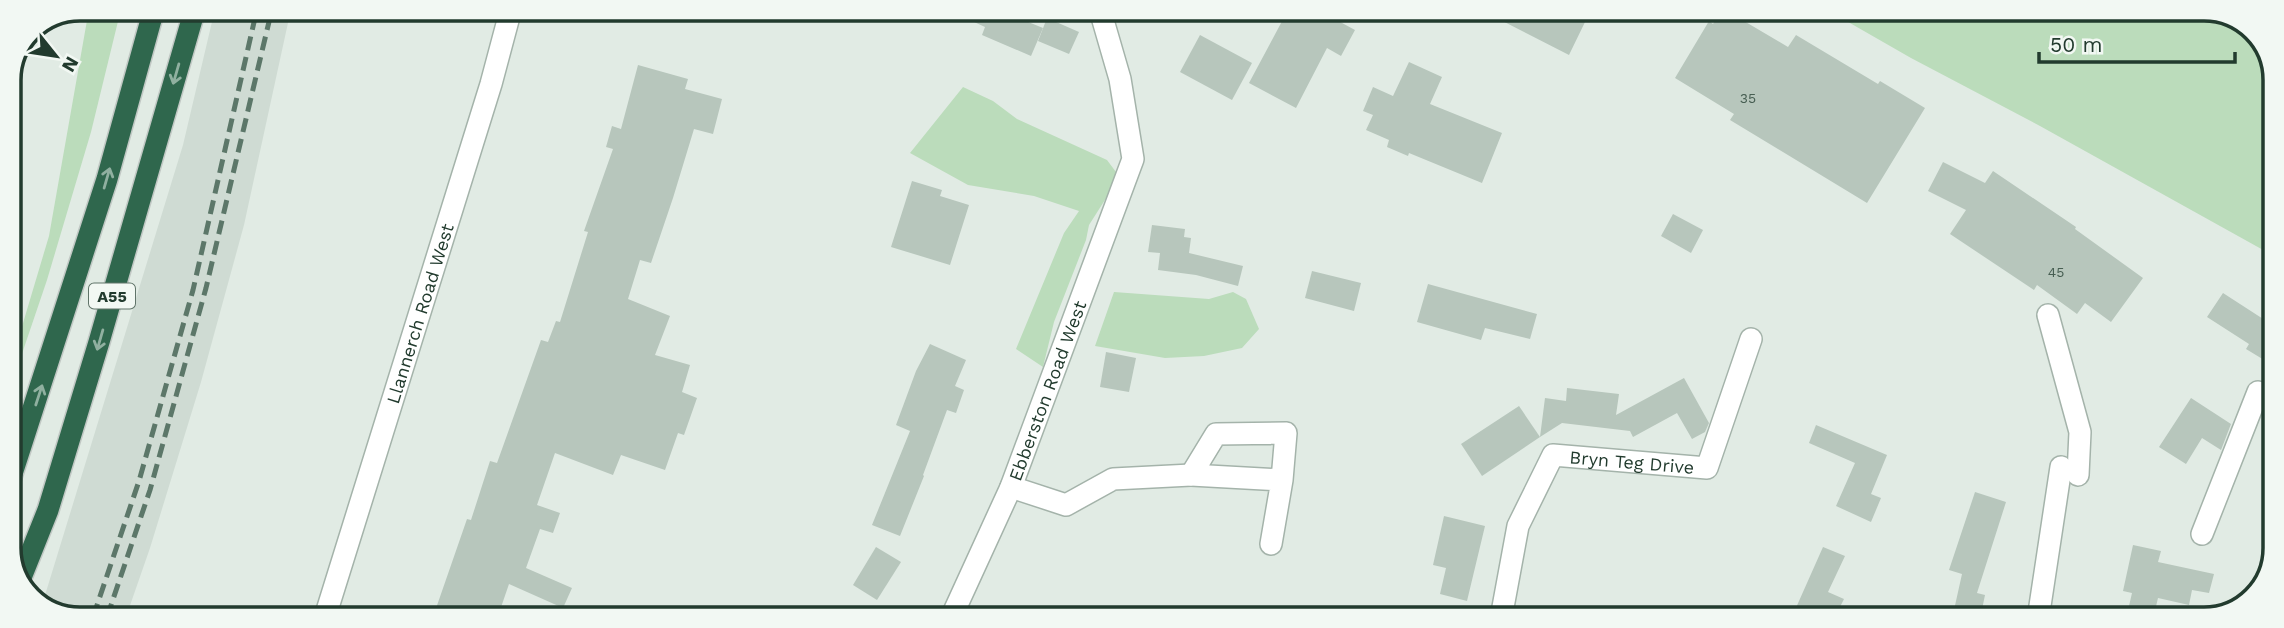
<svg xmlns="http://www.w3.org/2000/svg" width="2284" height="628" font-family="'Work Sans',sans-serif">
<rect width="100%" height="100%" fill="#e1ebe4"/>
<!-- built -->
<path fill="#cfdbd3" d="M215 9H291L244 225 201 382 150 548 126 617H62L42 605 183 145Z"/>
<!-- green -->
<g fill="#bbdcbb">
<path d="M89 9H121L91 132 47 280 9 392V370L49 236Z"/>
<path d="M1829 11H2222L2258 33 2275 75 2274 256 2040 126 1911 58Z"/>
<path d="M963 87 993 101 1017 119 1107 160 1116 172 1110 192 1089 225 1086 240 1054 322 1043 367 1016 349 1064 233 1079 211 1034 196 968 185 910 153Z"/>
<path d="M1114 292 1209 299 1233 292 1246 299 1259 329 1242 348 1204 356 1165 358 1095 346Z"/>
</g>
<!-- building -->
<g fill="#b7c6bc">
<path d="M948 10H999L1043 28 1031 56 982 35 985 27Z"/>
<path d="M1288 10H1318L1355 30 1341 56 1327 48 1296 108 1249 83Z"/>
<path d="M1481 10H1581L1578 16 1586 20 1569 55Z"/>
<path d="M1721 11H1727L1788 47 1796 35 1878 84 1880 81 1925 108 1867 203 1730 120 1734 114 1675 78 1709 21 1713 24Z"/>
<path d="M1047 18 1079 32 1069 54 1038 41Z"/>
<path d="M1200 35 1252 63 1232 100 1180 72Z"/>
<path d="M1409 62 1442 77 1430 104 1502 133 1482 183 1409 153 1408 156 1387 147 1389 140 1366 130 1373 115 1363 111 1373 87 1393 96Z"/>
<path d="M638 65 688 79 685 89 722 99 713 134 694 129 673 198 651 263 640 260 628 299 670 316 655 355 690 365 682 392 697 398 684 435 678 433 665 470 621 455 613 475 555 453 537 505 560 513 553 533 540 529 526 568 572 588 563 608 509 584 498 616 482 611 480 617H433L467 519 471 520 490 461 497 463 541 340 548 342 556 321 560 322 588 232 584 231 613 149 606 147 612 126 621 129Z"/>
<path d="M1943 162 1985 183 1993 171 2076 227 2075 229 2143 278 2111 322 2085 303 2077 314 2037 285 2034 290 1950 234 1966 210 1928 191Z"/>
<path d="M912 181 942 190 940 196 969 205 950 265 891 247Z"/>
<path d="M1673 214 1703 230 1691 253 1661 236Z"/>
<path d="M1152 225 1185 229 1184 237 1191 238 1189 253 1243 266 1238 286 1196 275 1158 270 1160 253 1148 252Z"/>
<path d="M1312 271 1361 283 1354 311 1305 298Z"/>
<path d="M1428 284 1537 314 1530 339 1485 328 1481 340 1417 322Z"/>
<path d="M2223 293 2274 326V366L2246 349 2249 344 2207 317Z"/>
<path d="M930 344 966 360 955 386 964 390 956 413 947 410 923 475 924 476 900 536 872 525 910 431 896 425 916 371Z"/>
<path d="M1106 352 1136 358 1129 392 1100 387Z"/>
<path d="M1684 378 1709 423 1705 432 1692 439 1677 413 1633 437 1630 431 1562 423 1540 437 1545 398 1566 401 1567 388 1619 394 1616 415Z"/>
<path d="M2191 398 2231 424 2221 450 2202 438 2186 464 2159 447Z"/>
<path d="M1519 406 1540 437 1482 476 1461 444Z"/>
<path d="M1816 425 1887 455 1871 494 1881 498 1871 522 1836 506 1855 463 1809 443Z"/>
<path d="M1975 492 2006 502 1977 593 1985 595 1980 619H1952L1962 574 1949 570Z"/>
<path d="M1444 516 1485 526 1467 601 1440 594 1446 568 1433 565Z"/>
<path d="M2133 545 2161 551 2158 562 2214 574 2209 593 2192 590 2189 605 2158 598 2153 619H2126L2132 593 2123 591Z"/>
<path d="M876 547 901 562 877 600 853 585Z"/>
<path d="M1823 547 1845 556 1828 592 1844 599 1834 619H1791Z"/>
</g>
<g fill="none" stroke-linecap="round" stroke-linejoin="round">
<!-- minor casing -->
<g stroke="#a4b3aa" stroke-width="24">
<g id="minor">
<path d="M2048 315 2080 432 2078 475"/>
<path d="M1011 487 1066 505 1113 479 1191 475"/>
<path d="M2202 534 2258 392 2274 399"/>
<path d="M1271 544 1282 480 1286 433 1216 434 1191 475 1282 480"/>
<path id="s1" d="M325 617 491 84 511 9"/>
<path id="s2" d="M951 618 1011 487 1133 159 1120 79 1100 10"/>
<path id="s3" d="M1501 618 1518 526 1553 455 1707 468 1751 339"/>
<path d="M2038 619 2061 467"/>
</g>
</g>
<!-- highway casing -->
<g stroke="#c1c8c4" stroke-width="24">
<g id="highway">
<path d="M9 483 107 179 154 9"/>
<path d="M20 580 48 510 99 342 195 9"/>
</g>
</g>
<!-- minor -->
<use href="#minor" stroke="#fff" stroke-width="21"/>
<!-- highway -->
<use href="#highway" stroke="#2f674d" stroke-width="21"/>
<!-- rail -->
<g stroke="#5c7769" stroke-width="5" stroke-dasharray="14 7" stroke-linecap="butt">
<path d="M93 617 139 481 193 290 257 9"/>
<path d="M107 617 150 490 206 288 272 9"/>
</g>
</g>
<!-- one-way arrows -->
<defs><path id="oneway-shaft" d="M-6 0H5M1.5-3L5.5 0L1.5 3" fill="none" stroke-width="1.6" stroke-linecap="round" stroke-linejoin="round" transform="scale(1.75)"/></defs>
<g stroke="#90b0a0">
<use href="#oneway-shaft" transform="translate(176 74) rotate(106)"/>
<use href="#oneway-shaft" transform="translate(107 178) rotate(-74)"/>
<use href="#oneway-shaft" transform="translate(100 340) rotate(106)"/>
<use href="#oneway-shaft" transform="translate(39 395) rotate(-72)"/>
</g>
<g text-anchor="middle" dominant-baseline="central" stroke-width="5" stroke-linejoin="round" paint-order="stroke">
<!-- number labels -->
<g font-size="14" fill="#475e52">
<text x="1748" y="98">35</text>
<text x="2056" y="272">45</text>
</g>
<!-- shield labels -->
<rect fill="#f2f8f3" stroke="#607469" stroke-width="2" x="89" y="283.5" width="46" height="25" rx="5"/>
<g font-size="16" font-weight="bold" fill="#223b2e">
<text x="112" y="296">A55</text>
</g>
<!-- street labels -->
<g font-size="18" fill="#223b2e" stroke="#f2f8f3">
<text stroke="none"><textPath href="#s1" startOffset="318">Llannerch Road West</textPath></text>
<text stroke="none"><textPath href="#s2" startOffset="247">Ebberston Road West</textPath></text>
<text stroke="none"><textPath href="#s3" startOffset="252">Bryn Teg Drive</textPath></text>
</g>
</g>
<!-- crop -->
<path d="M0 0H2284V628H0ZM80 21H2204A59 59 0 0 1 2263 80V548A59 59 0 0 1 2204 607H80A59 59 0 0 1 21 548V80A59 59 0 0 1 80 21Z" fill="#f2f8f3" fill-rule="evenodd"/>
<path fill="none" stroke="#223b2e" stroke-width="3.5" d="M80 21H2204A59 59 0 0 1 2263 80V548A59 59 0 0 1 2204 607H80A59 59 0 0 1 21 548V80A59 59 0 0 1 80 21Z"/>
<!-- north arrow -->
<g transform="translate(56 56) rotate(120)" stroke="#f2f8f3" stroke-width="5" paint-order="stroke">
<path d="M0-5L12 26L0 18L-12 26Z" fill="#223b2e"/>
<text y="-10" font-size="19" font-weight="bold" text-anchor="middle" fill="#223b2e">N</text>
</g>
<!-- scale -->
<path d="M2039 52v10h196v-10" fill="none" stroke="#223b2e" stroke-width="3.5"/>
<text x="2050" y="52" font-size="21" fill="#223b2e" stroke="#f2f8f3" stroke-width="5" paint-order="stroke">50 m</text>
</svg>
